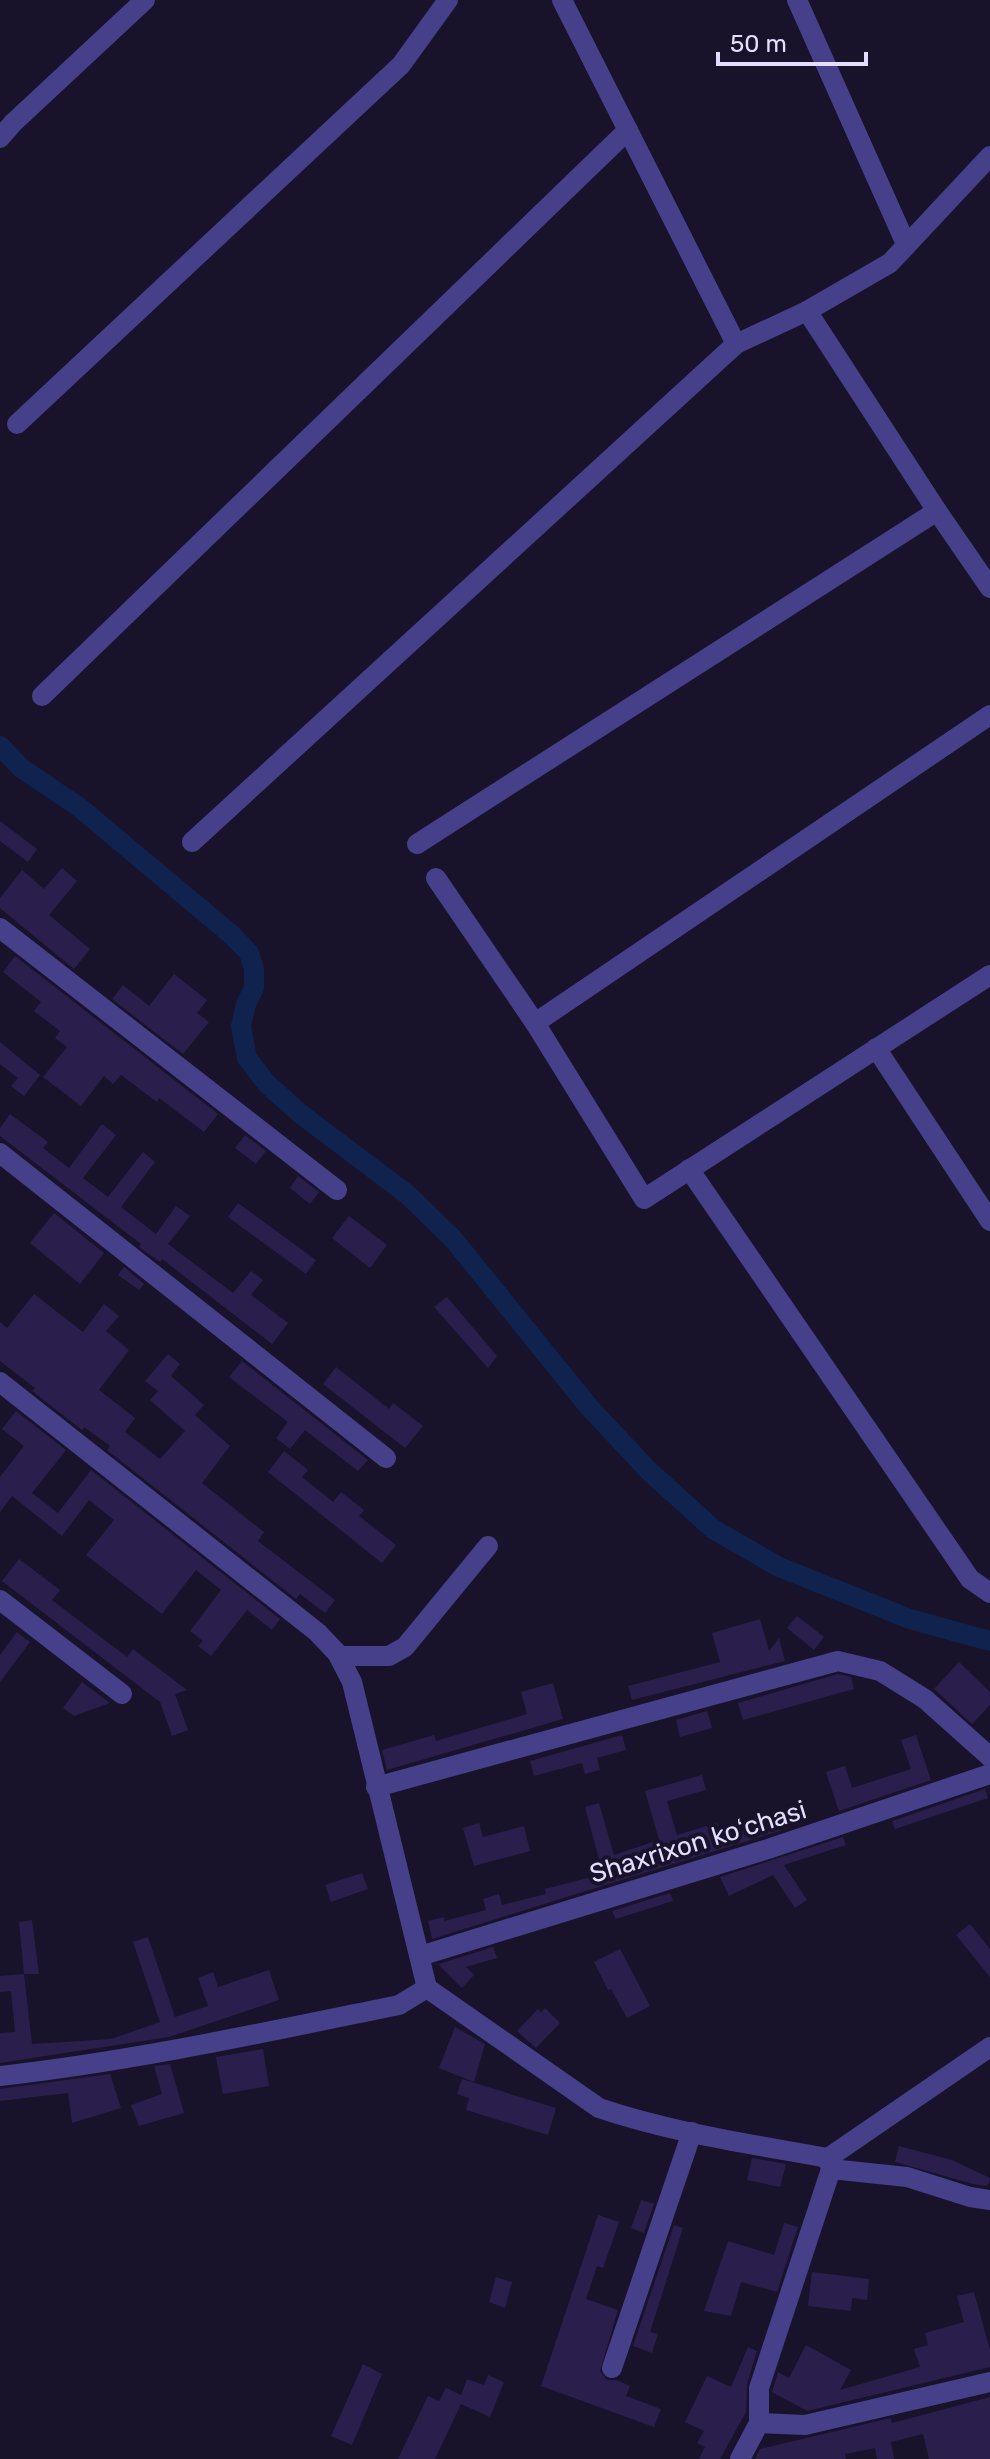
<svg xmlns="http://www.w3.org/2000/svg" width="990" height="2459" font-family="Rubik,sans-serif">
<rect width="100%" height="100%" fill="#18122b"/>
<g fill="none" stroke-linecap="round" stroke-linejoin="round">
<!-- canal -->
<path stroke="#0f234e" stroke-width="20" d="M0 746 21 768 79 807 233 936 249 953 254 969V988L246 1004 241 1026 247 1058 267 1084 302 1115 408 1195 454 1240 589 1407 649 1471 713 1529 779 1567 910 1619 990 1641"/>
</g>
<!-- building -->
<g fill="#2a1f4c">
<path d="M0 821 37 849 28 862 0 841Z"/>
<path d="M62 868 77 881 49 915 90 949 74 969 0 908V898L22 870 44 889Z"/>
<path d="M15 956 218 1114 204 1132 159 1098 157 1102 121 1075 113 1084 104 1076 81 1106 43 1077 67 1047 55 1038 60 1031 34 1011 41 1002 3 972Z"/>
<path d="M174 974 207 1000 197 1013 209 1022 183 1054 112 999 123 985 149 1006Z"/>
<path d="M0 1042 40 1075 24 1096 11 1086 18 1078 0 1064Z"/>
<path d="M10 1114 48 1142 43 1148 69 1168 102 1124 116 1135 83 1178 108 1197 143 1152 155 1162 121 1207 156 1234 176 1206 190 1216 168 1244 233 1293 251 1271 263 1280 251 1295 288 1323 272 1344 162 1259 160 1262 139 1247 141 1244 0 1136V1128Z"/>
<path d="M245 1135 266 1151 256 1164 235 1148Z"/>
<path d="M298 1176 319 1192 310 1204 290 1188Z"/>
<path d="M238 1203 316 1260 306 1274 228 1217Z"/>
<path d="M54 1213 104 1253 80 1284 30 1243Z"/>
<path d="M349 1216 387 1245 370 1268 332 1238Z"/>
<path d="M124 1267 144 1284 139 1290 118 1275Z"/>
<path d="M34 1294 83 1332 104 1304 119 1316 106 1331 129 1350 99 1390 135 1418 125 1432 160 1459 185 1431 150 1400 158 1391 145 1381 168 1354 180 1364 171 1376 204 1405 195 1415 230 1446 202 1483 264 1532 258 1541 335 1600 325 1613 300 1594 296 1599 107 1450 110 1446 84 1427 82 1430 32 1391 35 1388 0 1361V1322L7 1328Z"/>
<path d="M447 1297 497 1356 488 1368 434 1307Z"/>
<path d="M242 1361 368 1460 358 1471 305 1430 290 1449 276 1438 288 1422 229 1377Z"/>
<path d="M336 1367 389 1409 393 1403 423 1426 405 1448 323 1384Z"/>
<path d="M16 1411 66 1450 32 1493 58 1513 91 1470 280 1619 272 1630 247 1610 211 1656 198 1646 203 1641 190 1631 221 1590 196 1570 162 1614 86 1555 114 1520 89 1500 62 1536 12 1496 0 1512V1477L24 1446 2 1429Z"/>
<path d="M284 1451 308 1470 302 1477 333 1502 341 1492 364 1510 359 1516 396 1545 382 1563 268 1472Z"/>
<path d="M19 1559 60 1590 52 1600 127 1657 133 1649 187 1690 175 1694 188 1730 172 1736 160 1702 2 1581Z"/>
<path d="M797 1616 824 1637 814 1650 787 1628Z"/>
<path d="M760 1619 769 1651 779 1638 785 1661 632 1700 628 1686 720 1662 712 1633Z"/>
<path d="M17 1632 30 1642 0 1682V1655Z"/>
<path d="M959 1662 990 1692V1705L972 1724 934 1689Z"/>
<path d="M838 1674 851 1677 854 1689 743 1720 738 1703Z"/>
<path d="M82 1682 110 1703 74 1716 63 1708Z"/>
<path d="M553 1683 563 1719 387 1770 382 1750 434 1735 436 1741 527 1714 521 1692Z"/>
<path d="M707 1711 712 1728 680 1737 676 1720Z"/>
<path d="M622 1735 626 1750 597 1758 600 1770 585 1774 582 1763 534 1776 530 1761Z"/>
<path d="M916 1735 931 1780 839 1811 826 1772 845 1766 852 1788 911 1769 901 1740Z"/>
<path d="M702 1775 706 1790 667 1801 677 1835 717 1823 722 1838 786 1818 789 1828 432 1939 428 1921 444 1917V1921L486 1910 483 1899 499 1894 502 1905 546 1894 545 1889 603 1874 585 1807 599 1803 614 1855 659 1840 645 1791Z"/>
<path d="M985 1789 988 1798 895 1829 892 1821Z"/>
<path d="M479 1823 483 1837 524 1826 530 1851 474 1866 463 1828Z"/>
<path d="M843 1837 846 1845 784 1865 807 1900 795 1908 773 1875 729 1896 720 1877Z"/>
<path d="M362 1873 368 1889 331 1902 325 1885Z"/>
<path d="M670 1893 673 1901 616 1919 612 1911Z"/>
<path d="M32 1920 39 1974H24L19 1922Z"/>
<path d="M970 1924 990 1949V1977L956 1935Z"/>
<path d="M148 1937 175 2017 208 2006 198 1978 213 1972 218 1987 269 1970 279 2000 169 2037 0 2063V2033L15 2032 11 1991 0 1992V1976L24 1974 32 2044 111 2039 160 2022 133 1942Z"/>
<path d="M493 1947 497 1958 466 1967 474 1975 462 1988 440 1966 439 1964Z"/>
<path d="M620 1949 650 2006 627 2018 611 1989 608 1990 594 1962Z"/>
<path d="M545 2008 560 2023 536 2048 517 2031 538 2009 541 2012Z"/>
<path d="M455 2027 485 2044 474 2082 439 2068Z"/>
<path d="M263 2049 269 2086 223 2094 216 2057Z"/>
<path d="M170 2064 184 2113 139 2126 131 2105 162 2094 154 2066Z"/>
<path d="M110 2074 121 2108 72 2123 68 2093 0 2101V2089Z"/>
<path d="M462 2079 556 2108 548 2135 466 2110 469 2098 457 2094Z"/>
<path d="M899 2146 952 2160 990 2178V2180L987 2186 973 2184 895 2162Z"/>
<path d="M752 2158 786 2164 780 2187 747 2180Z"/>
<path d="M641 2200 654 2204 644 2233 631 2228Z"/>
<path d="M598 2215 619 2222 603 2268 597 2266 586 2299 618 2310 600 2371 607 2380H617L630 2386 626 2396 661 2409 654 2427 541 2386Z"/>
<path d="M784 2223 798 2227 777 2292 741 2282 731 2316 704 2311 728 2241 774 2255Z"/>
<path d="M674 2225 683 2228 650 2332 658 2334 652 2353 633 2346Z"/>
<path d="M812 2272 869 2279 867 2300 852 2298 851 2311 808 2306Z"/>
<path d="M496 2277 512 2282 505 2308 489 2302Z"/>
<path d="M974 2292 990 2350V2367L807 2411 772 2392 778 2372 789 2378 806 2345 851 2370 840 2390 920 2367 914 2349 928 2345 925 2333 964 2322 957 2296Z"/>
<path d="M748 2347 757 2351 747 2384 746 2412 720 2459H699L705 2447 697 2443 704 2431 685 2422 707 2376 731 2387Z"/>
<path d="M363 2364 382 2374 352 2445 331 2436Z"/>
<path d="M488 2375 504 2382 490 2417 461 2404 435 2459H398L428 2396 439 2401 446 2388 461 2395 467 2379 484 2385Z"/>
<path d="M990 2397V2459H929L923 2434 891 2442 894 2459H877L875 2448 845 2454 846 2459H755L760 2449 891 2418 892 2423Z"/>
</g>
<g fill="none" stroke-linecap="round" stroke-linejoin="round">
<!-- minor -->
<g stroke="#463f89" stroke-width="20">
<path d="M562 0 736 344"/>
<path d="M797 0 906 244"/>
<path d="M0 138 13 123 145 0"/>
<path d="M807 311 937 511 990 588"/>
<path d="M17 424 401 65 448 0"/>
<path d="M42 696 628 130"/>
<path d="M192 842 736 344 807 311 890 263 990 156"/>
<path d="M417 844 937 511"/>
<path d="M436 878 535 1023 644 1199 990 975"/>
<path d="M0 928 337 1190"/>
<path d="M535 1023 990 715"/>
<path d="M876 1048 990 1221"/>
<path d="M0 1153 386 1458"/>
<path d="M689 1169 970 1579 990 1593"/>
<path d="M0 1382 317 1632 337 1653 352 1682 427 1988"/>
<path d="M0 1600 122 1694"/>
<path d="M339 1656H389L405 1647 488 1546"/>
<path d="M376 1787 838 1661 880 1671 925 1699 990 1757"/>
<path d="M420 1956 768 1849 990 1774"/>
<path d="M0 2076C134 2061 266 2032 399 2005L427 1988 599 2108C673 2133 751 2144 828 2158L831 2169 759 2388V2423L740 2459"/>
<path d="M828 2158 990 2047"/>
<path d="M831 2169 907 2177 970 2197 990 2200"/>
<path d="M612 2368 692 2132"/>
<path d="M759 2423 805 2425 990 2382"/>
</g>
</g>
<g text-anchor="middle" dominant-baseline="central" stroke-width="8" stroke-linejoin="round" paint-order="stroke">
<!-- street labels -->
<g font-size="26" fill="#e3defe" stroke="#18122b">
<text transform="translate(698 1842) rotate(-17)">Shaxrixon koʻchasi</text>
</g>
</g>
<!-- scale -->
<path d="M718 52v12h148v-12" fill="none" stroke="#e3defe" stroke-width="4"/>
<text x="730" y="52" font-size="24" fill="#e3defe" stroke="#18122b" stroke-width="6" paint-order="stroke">50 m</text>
</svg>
